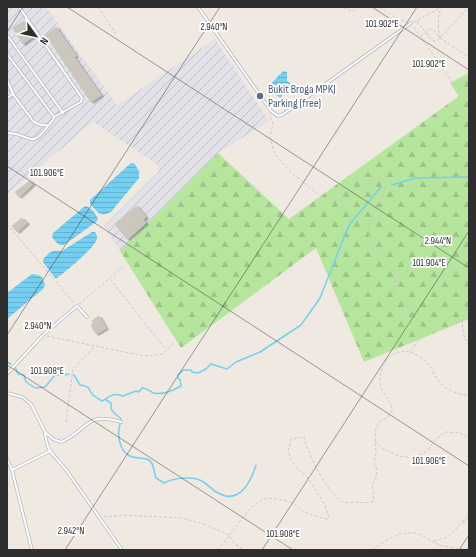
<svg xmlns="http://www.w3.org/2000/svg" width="476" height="557" font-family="'Sofia Sans Condensed',sans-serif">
<defs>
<pattern id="industrial-furrows" width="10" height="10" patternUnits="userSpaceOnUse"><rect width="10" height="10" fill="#e3e1e8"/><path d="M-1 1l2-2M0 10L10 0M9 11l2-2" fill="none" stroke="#c3c1c7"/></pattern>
<pattern id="forest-firs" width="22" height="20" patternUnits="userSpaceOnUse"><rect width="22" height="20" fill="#b6e59e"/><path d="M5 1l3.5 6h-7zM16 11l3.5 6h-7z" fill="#9dc588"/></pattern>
<pattern id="water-rules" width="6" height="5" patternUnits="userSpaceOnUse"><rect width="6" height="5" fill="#75cff0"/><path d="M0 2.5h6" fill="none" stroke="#66b2ce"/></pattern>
<filter id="shadow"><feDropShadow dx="2.5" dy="1.5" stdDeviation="0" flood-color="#0004"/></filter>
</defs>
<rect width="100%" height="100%" fill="#efe9e1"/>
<!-- industrial -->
<path fill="url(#industrial-furrows)" d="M7 7H46L117 105 215 39 269 121 218 153 120 251 104 226 159 171 157 164 93 122 7 195Z"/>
<!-- forest -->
<path fill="url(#forest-firs)" d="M469 73V319L364 362 316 248 181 348 120 251 218 153 289 219 459 96 450 83Z"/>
<!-- water -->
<g fill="url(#water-rules)">
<path d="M284 71 287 72V81L297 87 294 88 287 87 281 98 274 94 271 84 280 74Z"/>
<path d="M131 163H134L139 171V178L111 212C100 218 98 212 90 204V200Z"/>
<path d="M85 206C91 207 96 214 98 219L96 222 64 245C58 246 56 242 52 237L53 233Z"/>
<path d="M92 232H95C97 235 98 238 96 241 93 249 65 272 57 278H55L43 262V259C51 251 51 250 62 251Z"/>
<path d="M32 274 38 275 42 277 45 285 43 289 7 319V293Z"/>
</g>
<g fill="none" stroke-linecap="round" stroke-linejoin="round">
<!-- stream -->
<g stroke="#75cff0" stroke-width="1.5">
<path d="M392 185 415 178 469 177"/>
<path d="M7 362 11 364"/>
<path d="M15 367 18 374 24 375 26 382 35 388 45 387 55 375H64L69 374"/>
<path d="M74 375 80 385C93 387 86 388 93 395 95 397 99 399 102 401 111 396 113 392 123 396L136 391 139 392 142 388C147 388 149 391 154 393 162 395 174 390 181 386L180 380 178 378V375L183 370H191L192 372 198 373 206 369 211 364 227 369 236 362 260 352 301 325 320 298 349 225 381 187"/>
<path d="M106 400 111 403C111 404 111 406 111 408 112 413 118 415 121 419"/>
<path d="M120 424C117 434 119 451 130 456 135 459 143 457 149 460 154 463 154 472 156 478L164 483C173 478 187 477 197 479 206 481 210 489 218 493 239 505 251 482 256 465"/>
</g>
</g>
<!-- building -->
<g fill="#cbc7bf" stroke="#cbc5ba" filter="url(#shadow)">
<path d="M24 21 34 36 23 44 13 28Z"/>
<path d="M56 27 76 56 74 57 101 95 91 102 46 35Z"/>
<path d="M30 181 33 184 19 197 15 192Z"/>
<path d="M137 206 146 217 143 220 146 223 127 239 115 224Z"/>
<path d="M22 218 27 223 17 232 12 226Z"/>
<path d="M99 316 106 328 96 334 91 325 94 324 92 321Z"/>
</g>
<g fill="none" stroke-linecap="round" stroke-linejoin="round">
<!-- service casing -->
<g stroke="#b4b7c1" stroke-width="3.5">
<g id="service">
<path d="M198 7 271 111 278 116 282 115 411 23"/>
<path d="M7 35 63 113"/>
<path d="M7 54 54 117 81 102 82 98 19 7"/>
<path d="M7 80 13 94 33 121C38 125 42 126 49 125L54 118"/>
<path d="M7 98 13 94"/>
<path d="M7 133C31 133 29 151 48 126"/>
<path d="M7 374 43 335 77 306 87 317"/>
<path d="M7 393 22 397 31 404 45 432 53 439 61 442C88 431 84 411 121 422"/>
<path d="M45 434 47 444 50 451 67 471 122 550"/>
<path d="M7 459 12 470 32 550"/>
<path d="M12 470 50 451"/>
</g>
</g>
<!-- path -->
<g stroke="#c9c9c9" stroke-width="1" stroke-dasharray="3 2" stroke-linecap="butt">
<path d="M98 7 116 34"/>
<path d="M344 7 346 9 353 11 359 7"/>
<path d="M380 7C390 14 394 18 407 22"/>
<path d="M417 21 430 38 434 41H437L469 7"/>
<path d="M414 22 441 7"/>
<path d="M414 27 452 82 457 84 469 80"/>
<path d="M421 36 430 29 434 30 440 38 469 57"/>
<path d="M440 38C438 27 437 18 441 8"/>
<path d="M7 224 74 303"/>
<path d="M398 275C410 271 420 264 432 259 445 263 448 263 457 275 459 278 463 281 464 285 470 305 454 324 469 345"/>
<path d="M110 279 166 350"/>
<path d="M79 304 123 267"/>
<path d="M47 336 144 356 163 354 174 342"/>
<path d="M411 352C418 356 426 360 431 367 433 370 433 373 435 376 442 388 453 393 466 395L469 393"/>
<path d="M66 422 73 369 95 346"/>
<path d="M375 441 383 449 399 456 414 458 427 451 436 439 446 432 461 433 469 439"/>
<path d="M104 517 124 515 182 518 206 525 229 535 234 543 244 550"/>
<path d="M463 523 469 518"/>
<path d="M434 541 448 537 462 523 469 512"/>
<path d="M217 550C230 539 248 503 265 499 271 497 283 500 289 502 295 503 299 509 304 512 306 513 325 519 328 519L329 518 325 505 308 478 299 470 291 460 288 451 291 439 304 437C307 452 330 500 346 503 349 503 352 502 355 502 362 502 368 504 373 501L374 495 372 486 376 477 377 470 374 463 376 454 375 440 376 428 380 421 388 417 392 411C391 398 382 395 380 383 379 380 380 376 381 373 386 356 393 350 410 352L418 341 423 328C419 320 417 321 413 316 411 312 411 308 407 305 403 301 398 301 394 297V290L397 275C392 271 384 266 380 261 369 249 366 231 372 217 376 206 383 196 386 185L382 179 374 178 346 196 334 201 320 196 292 173 275 155 270 137 273 124 269 114"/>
<path d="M373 550C386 539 404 528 421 535 429 539 436 545 444 546 452 548 462 549 469 549"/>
</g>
<!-- service -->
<use href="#service" stroke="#fff" stroke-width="2"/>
</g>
<!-- ticks -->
<path fill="none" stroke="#2e2e2e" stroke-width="1" stroke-opacity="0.45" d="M67 7 469 268M372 7 469 70M7 32 23 7M7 166 469 466M7 335 220 7M7 365 293 550M65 550 417 7M262 550 469 231M459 550 469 535"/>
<!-- markers -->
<circle fill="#5c6f8a" stroke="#fff" stroke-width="1.5" cx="260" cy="96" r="4"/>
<g text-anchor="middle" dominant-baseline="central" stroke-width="3.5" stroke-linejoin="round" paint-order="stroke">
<!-- service labels -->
<g font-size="12" fill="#4e5e75" stroke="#fff" text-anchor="start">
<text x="268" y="89">Bukit Broga MPKJ<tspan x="268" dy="14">Parking (free)</tspan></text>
</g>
</g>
<g font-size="10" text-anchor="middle" fill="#2e2e2e" stroke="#fff" stroke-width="3.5" stroke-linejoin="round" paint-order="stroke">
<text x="382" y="27">101.902°E</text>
<text x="214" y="30">2.940°N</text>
<text x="429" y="67">101.902°E</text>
<text x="47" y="176">101.906°E</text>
<text x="438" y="244">2.944°N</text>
<text x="429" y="266">101.904°E</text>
<text x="38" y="329">2.940°N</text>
<text x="47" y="374">101.908°E</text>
<text x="429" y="464">101.906°E</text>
<text x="71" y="534">2.942°N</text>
<text x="283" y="537">101.908°E</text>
</g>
<!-- border -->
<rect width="476" height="557" fill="none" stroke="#2e2e2e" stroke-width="16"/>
<!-- north arrow -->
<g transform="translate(36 36) rotate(123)" stroke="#ffffff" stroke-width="3" paint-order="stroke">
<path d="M0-3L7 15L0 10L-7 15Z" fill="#2e2e2e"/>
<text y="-6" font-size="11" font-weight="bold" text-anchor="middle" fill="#2e2e2e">N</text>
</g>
</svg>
